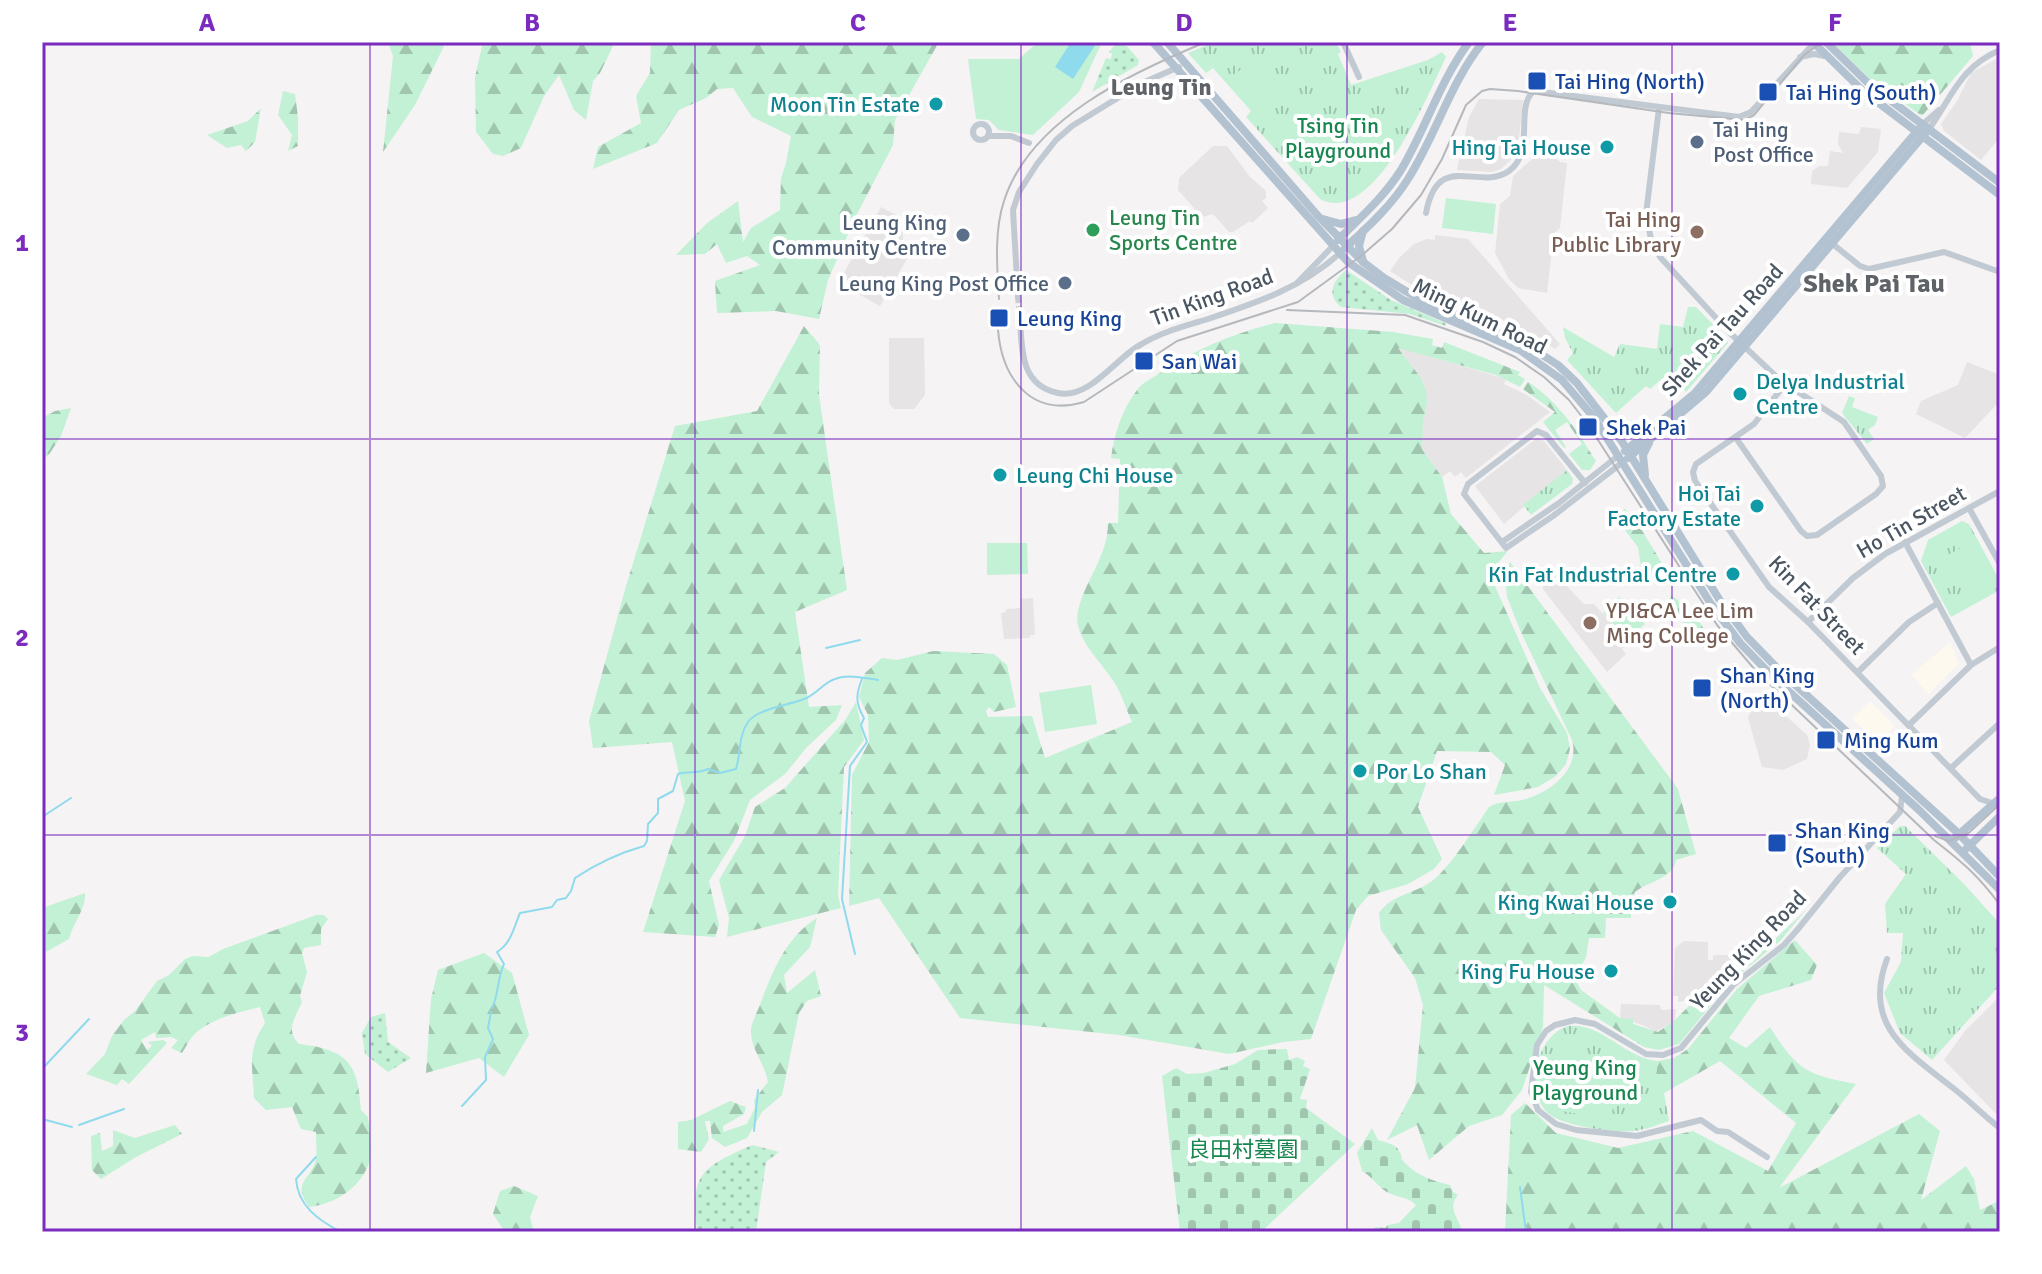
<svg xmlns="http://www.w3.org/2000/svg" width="2042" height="1274" font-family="Signika,'Noto Sans TC',sans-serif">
<defs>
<pattern id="grass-dots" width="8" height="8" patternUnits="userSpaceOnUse" patternTransform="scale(2)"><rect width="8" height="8" fill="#c3f1d5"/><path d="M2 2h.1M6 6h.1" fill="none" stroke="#a0c6b0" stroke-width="1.8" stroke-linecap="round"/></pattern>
<pattern id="forest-firs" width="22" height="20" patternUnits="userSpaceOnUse" patternTransform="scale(2)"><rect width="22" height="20" fill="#c3f1d5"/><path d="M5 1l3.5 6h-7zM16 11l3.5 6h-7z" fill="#a0c6b0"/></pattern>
<pattern id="cemetery-stones" width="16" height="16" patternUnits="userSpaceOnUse" patternTransform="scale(2)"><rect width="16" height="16" fill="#c3f1d5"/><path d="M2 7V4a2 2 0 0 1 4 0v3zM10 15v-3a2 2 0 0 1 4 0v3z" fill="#a0c6b0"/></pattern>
<pattern id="park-tufts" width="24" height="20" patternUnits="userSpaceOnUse" patternTransform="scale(2)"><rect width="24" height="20" fill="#c3f1d5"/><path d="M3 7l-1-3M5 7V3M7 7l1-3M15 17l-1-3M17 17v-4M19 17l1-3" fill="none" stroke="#a0c6b0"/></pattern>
</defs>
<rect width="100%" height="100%" fill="#f5f3f3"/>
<!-- commercial -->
<g fill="#fdf9ef">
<path d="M1950 642 1959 664 1928 694 1911 675Z"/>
<path d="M1870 701 1895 726 1878 743 1852 719Z"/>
</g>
<!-- education -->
<g fill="#e6e4e5">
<path d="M2000 57V137L1981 160 1944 131 1941 124 1957 101 1971 73Z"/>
<path d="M1479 99 1523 100 1518 148 1514 157 1501 169 1492 172 1457 170 1469 117Z"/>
<path d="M1861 127 1881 129 1878 152 1847 188 1811 184 1812 171 1819 166H1828L1830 151 1843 153 1838 144 1839 132 1859 134Z"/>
<path d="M1213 146H1227L1250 177 1266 191V198L1262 201 1268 208 1252 223 1250 221 1233 232H1229L1213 214 1202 217 1178 190 1179 178Z"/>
<path d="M1540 152 1551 153 1560 162 1567 163 1560 228 1554 233 1547 293 1518 288 1509 279 1495 253 1500 204 1510 196 1513 176Z"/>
<path d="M881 207 900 217 903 225V240L909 255 880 306 855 292 856 289 840 280Z"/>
<path d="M1435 235 1468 239 1560 344 1555 349 1508 322 1498 318 1496 321 1427 295 1390 271 1400 257 1414 244 1427 239 1435 240Z"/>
<path d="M889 338H924L925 395 914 409H894L889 403Z"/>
<path d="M1398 347 1506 379 1504 384 1527 395 1550 412 1466 478 1461 472 1455 477 1450 471 1442 477 1422 449 1423 423 1427 403 1424 384Z"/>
<path d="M1967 362 2000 375V401L1965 438 1916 414 1921 401 1958 385Z"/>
<path d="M1537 438 1544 441 1567 470 1504 524 1475 486Z"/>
<path d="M1555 574 1584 604H1594L1629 642 1622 649 1626 654 1607 672 1543 589V578Z"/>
<path d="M1033 598 1035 635H1030V638L1004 639 1001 613 1006 612V609L1020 608V599Z"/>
<path d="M1765 697 1807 735 1810 745 1807 759 1783 770 1762 767 1748 718 1752 709Z"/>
<path d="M1684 941 1708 942V960H1713V955H1733V962L1721 973V983H1712L1694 999 1678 1002V996H1673L1675 948Z"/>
<path d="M2000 996V1118L1944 1060 1965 1031Z"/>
<path d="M1621 1004 1660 1005 1661 1010 1676 1009 1675 1020 1656 1032 1645 1026 1620 1018Z"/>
</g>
<!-- grass -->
<g fill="url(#grass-dots)">
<path d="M1124 43 1139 60 1138 65 1092 92 1106 58 1111 59 1112 54 1109 52 1114 46Z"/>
<path d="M1346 270 1391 300 1445 323 1446 326 1410 314 1341 307C1326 294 1333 281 1346 270Z"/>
<path d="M385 1013 388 1042 411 1058 388 1072 365 1054 362 1033 371 1017Z"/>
<path d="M752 1145 779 1152 766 1162 756 1232H697C690 1173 701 1168 752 1145Z"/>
</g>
<!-- forest -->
<g fill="url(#forest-firs)">
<path d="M388 42H446L415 105 383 152 393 56Z"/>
<path d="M483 42H615L600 73 593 81 586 120 574 110 559 75 544 96 521 148 503 156 493 154 476 132 475 77Z"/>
<path d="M651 42H840L873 45 878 42H939L895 120 893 145 856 216 828 280 819 319 776 311 717 313 715 281 760 265 747 256 726 263 717 244 705 254 676 255 707 223 738 201 743 242 751 228 780 210 781 178 786 163 791 136 752 117 733 88 717 89 706 98 679 110 657 143 593 169 598 147 641 123 636 96 650 73Z"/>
<path d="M1832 42H1970L1973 56 1922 116 1871 80Z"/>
<path d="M283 91 295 94 298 117V146L288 151 292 135 278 115Z"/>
<path d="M261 108 255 142 246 151 241 145 227 148 207 135 248 121Z"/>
<path d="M1275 323 1393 332 1433 339 1432 345 1442 348 1444 342 1520 372 1518 375 1525 379 1520 387 1496 375 1398 348 1421 378 1426 390 1427 403 1423 423 1422 449 1442 477 1451 514 1484 553 1508 551 1497 564 1494 584 1540 688 1567 733 1570 749 1566 764 1556 776 1538 787 1494 795 1505 765 1491 752 1437 751 1418 807 1442 859 1434 869 1408 884 1368 896 1356 910 1311 1039 1283 1042 1229 1054 1119 1035 960 1018 879 898 849 906 852 775 869 742 868 715 859 697 865 673 882 658 897 660 933 651 994 654 1007 665 1016 707 994 712 989 707 986 711 988 717 1032 716 1045 758 1132 722C1126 709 1122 694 1114 682 1102 662 1072 637 1078 611 1085 580 1108 556 1108 523H1118L1120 459 1111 458C1114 435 1122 409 1137 390 1142 383 1150 379 1157 375 1193 350 1232 334 1275 323Z"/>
<path d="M804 326 820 345 819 395 847 590 795 612 809 707 842 705 836 720 807 747 785 774 750 800 734 841 709 881 719 925 715 937 643 932 685 801 672 742 593 748 589 721 626 586 675 426 757 411Z"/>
<path d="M1528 382C1559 402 1577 431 1596 461L1590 470H1582L1569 454 1582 444 1567 422 1555 430 1566 447 1564 448 1543 422 1555 412 1523 389Z"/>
<path d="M71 408 61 436 48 456 42 458V418L55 411Z"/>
<path d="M1624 508 1635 519 1666 570 1662 583 1642 574 1638 547 1621 525Z"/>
<path d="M1510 562 1678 789 1696 854 1676 860C1673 879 1649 881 1635 892L1631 902V918H1606L1605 938H1589L1586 957 1575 979 1581 990 1620 1018 1633 1019V1024L1658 1032 1675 1020 1712 983H1721V973L1733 962 1773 941 1806 910 1780 941 1730 982 1679 1044 1659 1050 1644 1047 1544 985 1543 1027 1522 1090 1502 1115 1469 1126 1429 1160 1417 1125 1387 1140 1415 1088 1423 1005 1415 978 1381 930 1379 913C1392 894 1415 894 1432 881 1450 868 1475 827 1489 807 1501 800 1513 803 1526 799 1552 791 1580 769 1572 740L1520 630 1507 597 1505 576Z"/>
<path d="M1671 595C1691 609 1710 626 1707 652L1687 630 1670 599Z"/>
<path d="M856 702 864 740 844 767 838 896 841 908 727 937 729 918 719 880 745 836 755 807 785 788 846 719Z"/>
<path d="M85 893C86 909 73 923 69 939L44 953 42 951V914L45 907Z"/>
<path d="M316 915H324L328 919 321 929V945L304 948 302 953 307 972 300 996 302 1002C295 1018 285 1030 299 1044 347 1050 358 1062 361 1110L368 1117C369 1127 373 1152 370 1160 362 1187 336 1204 309 1207 291 1182 311 1180 316 1159 317 1151 316 1140 316 1132L301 1129 292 1107 266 1110 254 1098C253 1066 246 1052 265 1023L260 1007C238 1013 216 1017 198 1031 191 1036 186 1047 182 1053L171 1048 178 1040 171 1037 156 1038 155 1032 141 1040 147 1050 152 1046 148 1042 163 1040 167 1043 129 1084 122 1079 117 1085 86 1074 105 1054 112 1036 124 1020 135 1011 157 981 169 975 185 959 193 956 209 957 223 949Z"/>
<path d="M817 918 810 947 784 975 787 993 815 970 821 996 807 1001 799 1013 782 1095 762 1112 747 1138 725 1147 712 1138 710 1121H705L709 1139 701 1152 678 1149V1122L691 1120 730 1101 746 1107 744 1114 723 1126V1132L747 1124 755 1108 754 1100 768 1082C765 1063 750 1049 751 1029 752 1022 757 1012 760 1005 772 972 786 937 817 918Z"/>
<path d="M1795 940 1817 965 1811 980 1759 996 1729 1038 1746 1048 1770 1027C1797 1070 1806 1075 1856 1084L1779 1188 1919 1114 1940 1131 1921 1200 1966 1166 1974 1179 1980 1210 1997 1202 2000 1232H1505L1511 1115 1525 1103 1556 1133 1618 1148 1693 1131 1768 1171 1796 1123 1720 1061 1664 1093 1653 1091 1658 1061 1674 1058 1688 1049 1737 989Z"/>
<path d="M484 953 512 973 529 1035 504 1077 479 1058 426 1073 431 999 438 970Z"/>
<path d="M175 1125 182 1134 136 1157 101 1179 92 1170 91 1136 100 1133 102 1151 113 1146V1130L135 1138Z"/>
<path d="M514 1186 538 1196 530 1217 534 1232H505L493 1214 500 1191Z"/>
</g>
<!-- cemetery -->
<g fill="url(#cemetery-stones)">
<path d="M1287 1049 1289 1060 1297 1057 1305 1061 1303 1066 1310 1069 1300 1099 1307 1100 1306 1108 1355 1144 1261 1232H1180L1162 1076 1176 1068 1187 1074 1204 1073 1235 1064 1258 1050Z"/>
<path d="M1372 1128 1378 1140C1386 1143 1395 1143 1399 1151 1404 1158 1399 1157 1405 1163 1417 1176 1434 1181 1450 1185L1453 1192 1458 1195C1447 1207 1458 1218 1463 1232H1368L1376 1227 1385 1228 1388 1225 1399 1223 1416 1205C1407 1196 1397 1198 1387 1192 1379 1188 1374 1178 1362 1171L1357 1153Z"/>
</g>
<!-- park -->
<g fill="url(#park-tufts)">
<path d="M1214 42H1336L1341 52 1338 54 1351 85 1428 60 1442 52 1446 57C1429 93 1373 228 1320 199L1246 117 1251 111 1213 68 1206 73 1188 53Z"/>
<path d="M1688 307H1696L1726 338 1728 343 1686 392 1669 373 1650 389 1646 386 1616 413 1567 360 1573 353 1565 338 1563 327 1614 357 1620 344 1657 349 1660 324 1683 327Z"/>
<path d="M1849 396 1855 398 1852 407 1878 417 1875 425 1868 430 1874 439 1867 444 1842 413Z"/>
<path d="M1567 470 1573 479 1572 484 1531 515 1523 505Z"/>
<path d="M1962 521 1969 524 2000 581V590L1951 617 1921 561 1928 540Z"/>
<path d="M1900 826H1905L1964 884 2000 924V985L1932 1060 1900 1033 1884 993 1901 962 1903 933H1887L1885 904 1906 874 1877 848Z"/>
<path d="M1568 1026C1602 1022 1624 1058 1658 1061L1654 1091 1664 1093 1669 1121C1657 1125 1645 1130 1633 1131 1613 1133 1564 1126 1549 1114 1523 1091 1536 1036 1568 1026Z"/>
</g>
<!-- pitch -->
<g fill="#c3f1d5">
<path d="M1038 42H1102L1079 92 1033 135 999 130 989 120 976 119 968 59H1019Z"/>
<path d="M1251 60 1285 98 1262 118 1229 80Z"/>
<path d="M1446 198 1496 204 1493 234 1442 228Z"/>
<path d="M1972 542 1996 586 1970 601 1946 556Z"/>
<path d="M987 543H1027L1028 574 987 575Z"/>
<path d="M1619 597 1645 624 1628 639 1603 613Z"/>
<path d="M1091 685 1097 724 1045 732 1039 693Z"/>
<path d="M1566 1081 1616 1089 1611 1119 1561 1111Z"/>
</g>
<!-- water -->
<path fill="#90daee" d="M1071 42H1092L1096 44 1073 79 1055 67Z"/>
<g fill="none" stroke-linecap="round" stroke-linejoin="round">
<!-- stream -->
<g stroke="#90daee" stroke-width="2">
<path d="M826 648 860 640"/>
<path d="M42 817 71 798"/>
<path d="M855 954 842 899 850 766 867 742 861 725 864 718C855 703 856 694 862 679"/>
<path d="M492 1008C499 994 497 979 504 964L497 952C511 944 514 927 520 913L552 907 557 900 566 898 571 891 575 878C596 864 619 853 644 846L647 841 648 824 658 813V799L673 791 678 774C689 771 698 774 708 769L720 773 736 769C741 754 738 736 748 722 757 709 789 705 804 699 816 695 824 682 835 679 848 674 865 678 878 680"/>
<path d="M42 1069 89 1019"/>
<path d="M462 1106 486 1080 485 1057 493 1039 488 1028 491 1012"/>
<path d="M42 1119 72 1127"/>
<path d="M79 1125 124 1109"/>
<path d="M754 1131 758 1090"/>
<path d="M316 1157 296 1179C298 1206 318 1220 341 1232"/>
<path d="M1520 1187 1526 1232"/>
</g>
<!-- minor-tunnel -->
<path stroke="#caccce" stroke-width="6" stroke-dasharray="6 3" stroke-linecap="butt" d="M1018 297 1020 319"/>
<!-- minor -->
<g stroke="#c1cad2" stroke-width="6">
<path d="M1343 42 1359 77"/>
<path d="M1800 57 1814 54 1824 56"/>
<path d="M1659 108 1646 214 1651 239 1660 257 1729 332 1780 380 1844 422 1881 476 1883 486 1876 494 1817 535 1807 536 1801 531 1736 438"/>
<path d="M1923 124 1939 110"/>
<circle cx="981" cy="132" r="8"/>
<path d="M1929 129C1952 97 1960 67 2000 50"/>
<path d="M988 136H1011L1029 143"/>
<path d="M1426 213C1438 149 1479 192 1509 171 1536 151 1514 107 1534 91L1739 117 1751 112 1815 42"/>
<path d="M1829 241 1860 266 1869 269 1944 252 2000 272"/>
<path d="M1298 282 1332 247"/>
<path d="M1018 297 1013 210 1019 192 1037 164 1056 140 1072 126 1142 83 1179 67"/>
<path d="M1020 319C1022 349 1020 385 1058 393 1089 400 1116 358 1140 345 1161 332 1185 326 1208 319 1256 303 1301 288 1339 254"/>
<path d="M1785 384 1754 424 1696 464 1693 472 1695 481 1769 587 1808 622 1980 799 1992 803"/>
<path d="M1585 483 1546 435 1537 431 1468 484 1464 494 1506 548 1553 516 1623 462"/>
<path d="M1969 508 2000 564"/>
<path d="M1502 542 1559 503 1619 455"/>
<path d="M1905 542 1971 665"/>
<path d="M1808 622 1853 578 1885 554 2000 491"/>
<path d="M1858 672 1909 622 1938 603"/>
<path d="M1909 725 1971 665 2000 647"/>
<path d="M1951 768 2000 723"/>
<path d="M1887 959C1862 1025 1907 1052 1953 1088 1970 1101 1984 1116 2000 1128"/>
<path d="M1767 1157 1728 1132 1717 1131 1701 1120 1637 1136 1576 1130 1556 1124 1538 1110 1531 1092 1537 1045 1546 1031 1555 1025 1575 1020 1595 1024 1646 1054 1663 1055 1681 1048 1733 985 1784 945 1798 929 1840 877 1900 812 1902 796"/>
</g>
<!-- major -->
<g stroke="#b3c2d1" stroke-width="8">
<path d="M1153 42 1348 262 1403 300 1520 350 1562 380 1595 419 1711 604 1740 643 1773 677 1919 810 2000 890"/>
<path d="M1167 42 1319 217 1363 262 1384 278 1419 299 1524 343 1558 365 1577 383 1621 440 1719 599 1747 637 1780 671 1959 834 2000 877"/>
<path d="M1813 42 1863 91 2000 195"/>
<path d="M1826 42 1869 84 2000 183"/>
<path d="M1323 219 1341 224 1357 220"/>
<path d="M1338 240C1360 218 1384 197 1401 170 1426 128 1440 81 1469 42"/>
<path d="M1345 248C1368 227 1392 205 1408 179 1436 135 1450 83 1483 42"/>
<path d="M1363 261 1359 246 1363 231"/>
<path d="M1625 451 1695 393 1923 124"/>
<path d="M1628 458 1706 392 1929 129"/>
<path d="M1645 475 1643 455 1649 443"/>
<path d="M1955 838 2000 798"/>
<path d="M1966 849 2000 816"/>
</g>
<!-- tram -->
<g stroke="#b5b8bd" stroke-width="2">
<path d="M999 299C997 268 994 231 1004 201 1030 119 1133 72 1206 42"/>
<path d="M1287 310 1405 315 1483 342 1515 357 1544 377 1569 400 1589 426 1717 625 1756 671 1934 840C1962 862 1978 875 2000 905"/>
<path d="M998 330C1002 377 1030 418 1084 402L1177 341 1298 302 1361 256 1392 229 1421 195 1442 159 1466 105 1482 91 1490 89 1518 91 1669 113 1744 120 1754 115 1804 55 1823 42"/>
<path d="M1935 836 1949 841 1968 833"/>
<path d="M1962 839 2000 804"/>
</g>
</g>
<!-- grid -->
<path fill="none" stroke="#7b2cbf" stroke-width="2" stroke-opacity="0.55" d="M370 42V1232M695 42V1232M1021 42V1232M1347 42V1232M1672 42V1232M42 439H2000M42 835H2000"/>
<!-- markers -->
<g fill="#1a4fb4" stroke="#fff" stroke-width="3">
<rect x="1527" y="71" width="20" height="20" rx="4"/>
<rect x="1758" y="82" width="20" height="20" rx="4"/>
<rect x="989" y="308" width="20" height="20" rx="4"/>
<rect x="1134" y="351" width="20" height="20" rx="4"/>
<rect x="1578" y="417" width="20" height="20" rx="4"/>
<rect x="1692" y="678" width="20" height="20" rx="4"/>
<rect x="1816" y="730" width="20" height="20" rx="4"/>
<rect x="1767" y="833" width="20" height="20" rx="4"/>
</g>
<g fill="#0f9aa8" stroke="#fff" stroke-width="3">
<circle cx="936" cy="104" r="8"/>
<circle cx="1607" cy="147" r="8"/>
<circle cx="1740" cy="394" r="8"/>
<circle cx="1000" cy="475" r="8"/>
<circle cx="1757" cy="506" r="8"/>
<circle cx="1733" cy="574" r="8"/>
<circle cx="1360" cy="771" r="8"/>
<circle cx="1670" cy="902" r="8"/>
<circle cx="1611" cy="971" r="8"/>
</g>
<g fill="#5c6f8a" stroke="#fff" stroke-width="3">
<circle cx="1697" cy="142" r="8"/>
<circle cx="963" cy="235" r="8"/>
<circle cx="1065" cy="283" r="8"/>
</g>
<circle fill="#2e9e5b" stroke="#fff" stroke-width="3" cx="1093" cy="230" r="8"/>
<g fill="#8d6e63" stroke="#fff" stroke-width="3">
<circle cx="1697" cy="232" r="8"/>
<circle cx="1590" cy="623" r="8"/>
</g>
<g text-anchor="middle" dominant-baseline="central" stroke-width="8" stroke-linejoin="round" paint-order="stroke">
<!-- transit labels -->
<g font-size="22" fill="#164399" stroke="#fff" text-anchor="start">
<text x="1555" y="81">Tai Hing (North)</text>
<text x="1786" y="92">Tai Hing (South)</text>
<text x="1017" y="318">Leung King</text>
<text x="1162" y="361">San Wai</text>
<text x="1606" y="427">Shek Pai</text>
<text x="1720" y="675">Shan King<tspan x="1720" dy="25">(North)</tspan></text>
<text x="1844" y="740">Ming Kum</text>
<text x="1795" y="830">Shan King<tspan x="1795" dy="25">(South)</tspan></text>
</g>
<!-- culture labels -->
<g font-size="22" fill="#0d838f" stroke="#fff" text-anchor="end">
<text x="920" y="104">Moon Tin Estate</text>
<text x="1591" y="147">Hing Tai House</text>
<text x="1756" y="381" text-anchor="start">Delya Industrial<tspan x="1756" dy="25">Centre</tspan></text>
<text x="1016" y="475" text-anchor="start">Leung Chi House</text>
<text x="1741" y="493">Hoi Tai<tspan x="1741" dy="25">Factory Estate</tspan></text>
<text x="1717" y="574">Kin Fat Industrial Centre</text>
<text x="1376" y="771" text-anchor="start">Por Lo Shan</text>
<text x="1654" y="902">King Kwai House</text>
<text x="1595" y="971">King Fu House</text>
</g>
<!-- park labels -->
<g font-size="22" fill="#17864f" stroke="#fff">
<text x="1338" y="125">Tsing Tin<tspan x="1338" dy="25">Playground</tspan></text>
<text x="1585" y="1067">Yeung King<tspan x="1585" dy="25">Playground</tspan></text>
<text x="1243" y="1149">良田村墓園</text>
</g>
<!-- service labels -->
<g font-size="22" fill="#4e5e75" stroke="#fff" text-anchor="end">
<text x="1713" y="129" text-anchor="start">Tai Hing<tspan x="1713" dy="25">Post Office</tspan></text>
<text x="947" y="222">Leung King<tspan x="947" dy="25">Community Centre</tspan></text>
<text x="1049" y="283">Leung King Post Office</text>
</g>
<!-- leisure labels -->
<g font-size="22" fill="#27864d" stroke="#fff" text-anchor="start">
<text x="1109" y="217">Leung Tin<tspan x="1109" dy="25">Sports Centre</tspan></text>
</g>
<!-- education labels -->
<g font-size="22" fill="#785e54" stroke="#fff" text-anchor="end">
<text x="1681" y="219">Tai Hing<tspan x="1681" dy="25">Public Library</tspan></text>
<text x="1606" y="610" text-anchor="start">YPI&amp;CA Lee Lim<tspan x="1606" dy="25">Ming College</tspan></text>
</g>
<!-- street labels -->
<g font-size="22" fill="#4a5661" stroke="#fff">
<text transform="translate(1212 297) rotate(-20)">Tin King Road</text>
<text transform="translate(1480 316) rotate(26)">Ming Kum Road</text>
<text transform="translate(1722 330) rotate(-48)">Shek Pai Tau Road</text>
<text transform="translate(1911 522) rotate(-30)">Ho Tin Street</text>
<text transform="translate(1817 605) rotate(46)">Kin Fat Street</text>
<text transform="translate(1748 950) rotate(-46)">Yeung King Road</text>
</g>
<!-- neighbourhood labels -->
<g font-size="24" font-weight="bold" fill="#5f6368" stroke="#fff">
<text x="1161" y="87">Leung Tin</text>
</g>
<!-- quarter labels -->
<g font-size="26" font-weight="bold" fill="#5f6368" stroke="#fff">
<text x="1874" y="284">Shek Pai Tau</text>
</g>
</g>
<!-- border -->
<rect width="2042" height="1274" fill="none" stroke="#ffffff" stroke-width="88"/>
<rect x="44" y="44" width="1954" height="1186" fill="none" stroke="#7b2cbf" stroke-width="3"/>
<g font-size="26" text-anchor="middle" font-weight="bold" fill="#7b2cbf">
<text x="207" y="31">A</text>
<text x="532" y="31">B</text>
<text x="858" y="31">C</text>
<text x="1184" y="31">D</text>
<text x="1510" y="31">E</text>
<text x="1835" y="31">F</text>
<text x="22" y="251">1</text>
<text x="22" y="646">2</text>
<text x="22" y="1041">3</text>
</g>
</svg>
